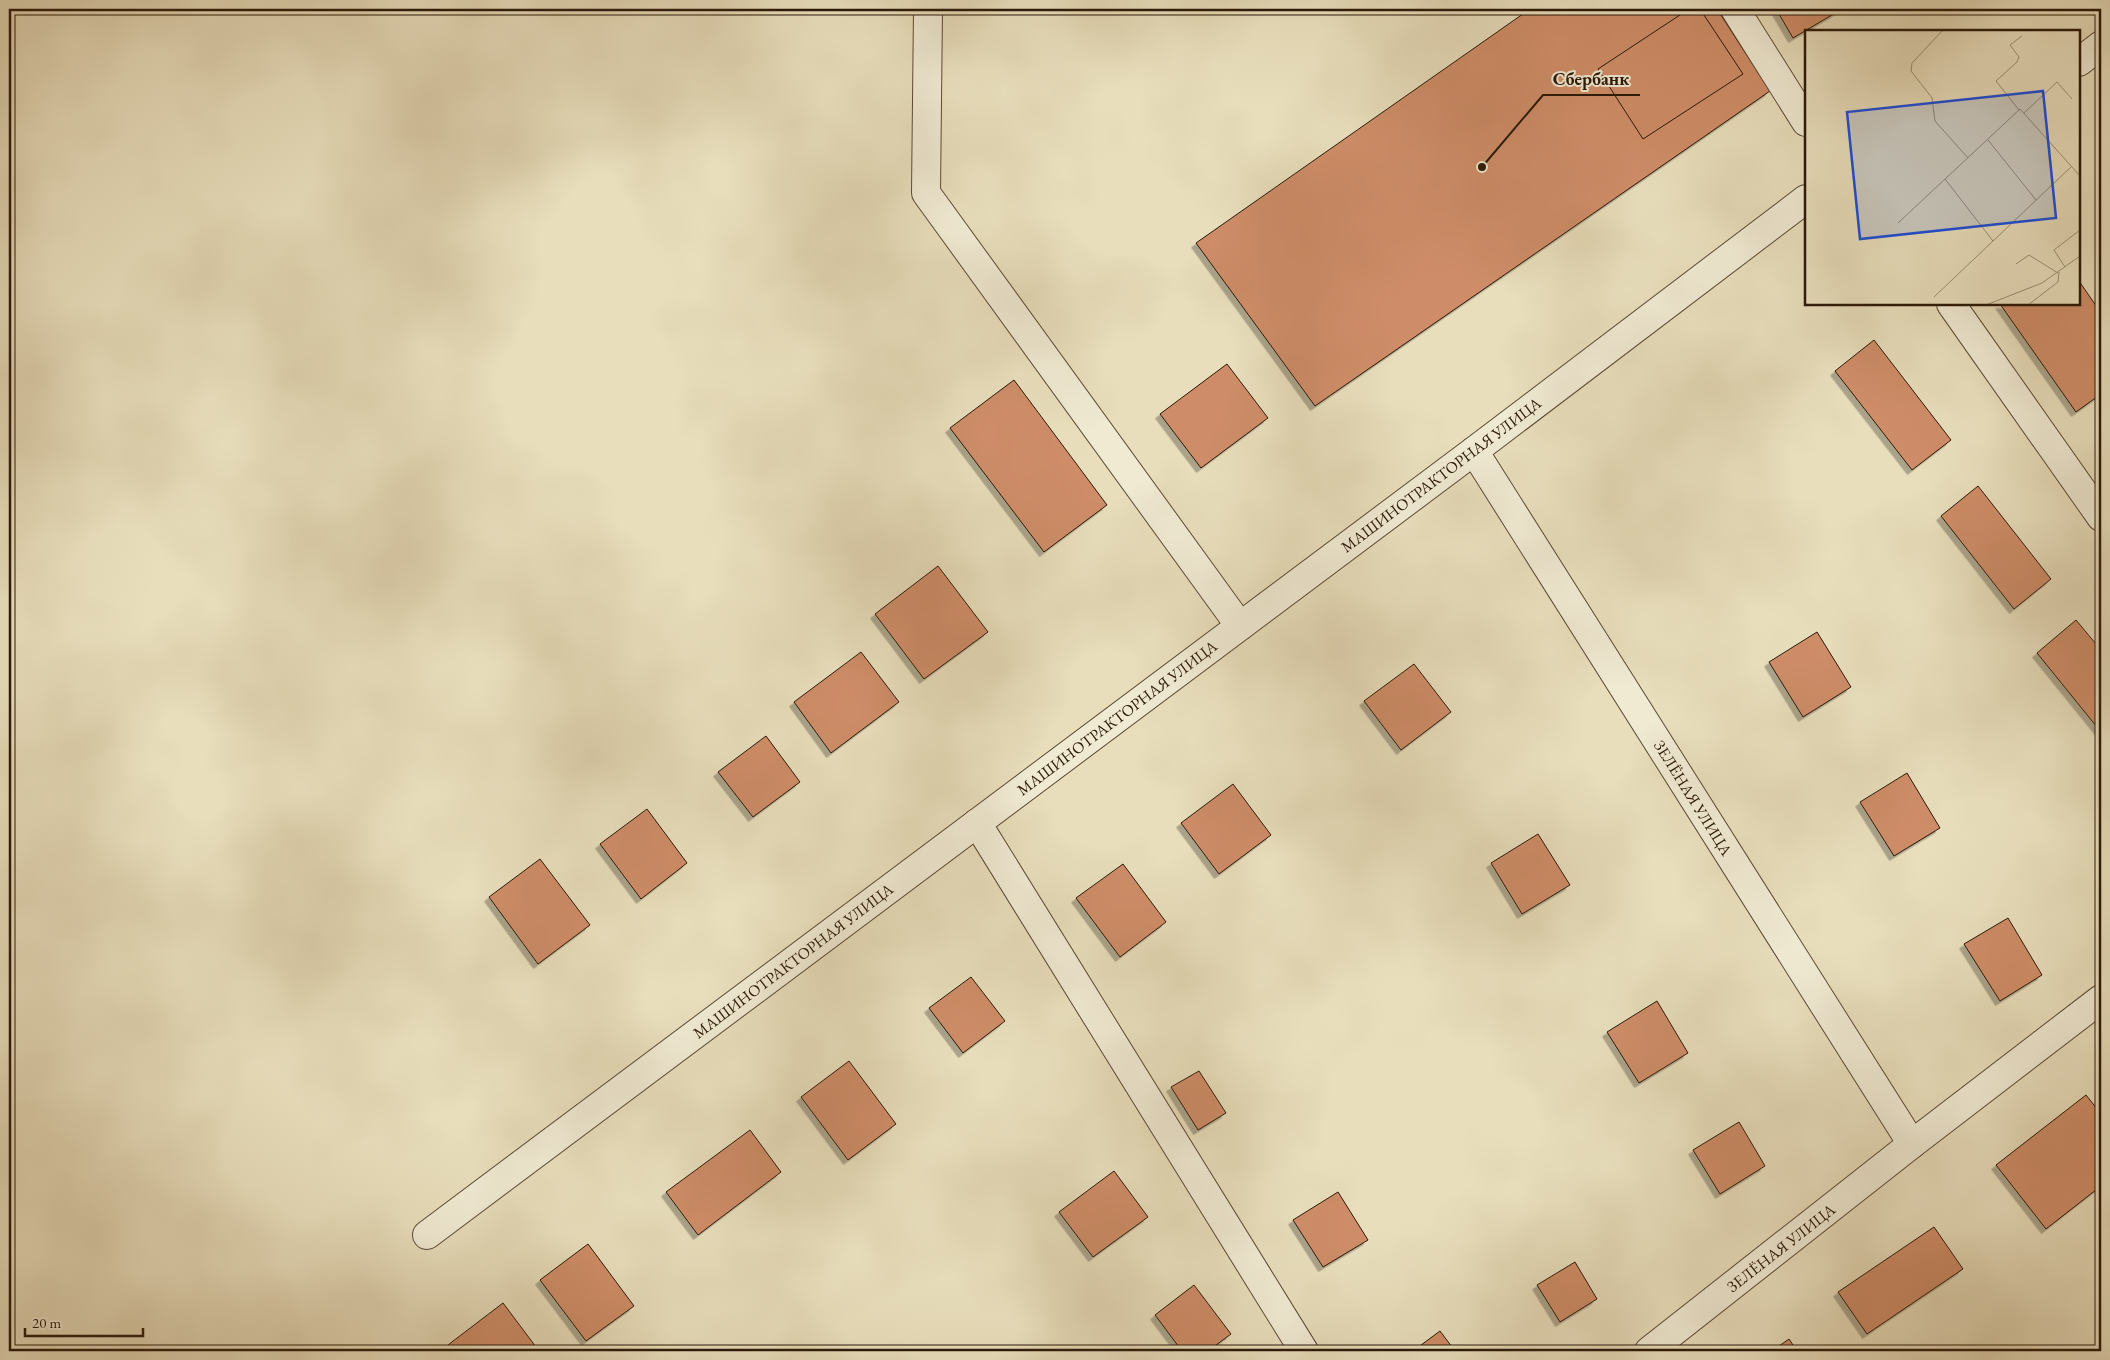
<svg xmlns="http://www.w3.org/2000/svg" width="2110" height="1360" font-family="'EB Garamond',serif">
<defs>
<filter id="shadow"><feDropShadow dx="-4.5" dy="4.5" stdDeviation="0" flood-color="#0004"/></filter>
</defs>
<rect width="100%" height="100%" fill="#e8debc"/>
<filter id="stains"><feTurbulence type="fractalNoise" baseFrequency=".004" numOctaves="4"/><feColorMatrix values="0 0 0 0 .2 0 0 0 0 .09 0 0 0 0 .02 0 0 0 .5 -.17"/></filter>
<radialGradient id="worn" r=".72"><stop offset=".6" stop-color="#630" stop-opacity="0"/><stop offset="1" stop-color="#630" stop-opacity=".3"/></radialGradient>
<!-- building -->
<g fill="#ce8d68" stroke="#2b1908" filter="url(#shadow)">
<path d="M1530 9H1717L1770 91 1315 406 1196 243Z"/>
<path d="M1689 9H1700L1743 74 1643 139 1598 69Z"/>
<path d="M1776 9H1842L1793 38Z"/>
<path d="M2079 281 2101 313V394L2076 412 2000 304H2079Z"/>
<path d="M1874 340 1951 440 1912 470 1835 371Z"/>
<path d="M1227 364 1268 418 1201 468 1160 414Z"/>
<path d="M1014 380 1107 505 1044 552 950 428Z"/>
<path d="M1978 486 2051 579 2014 609 1941 516Z"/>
<path d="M938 566 988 632 924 679 875 614Z"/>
<path d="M2076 620 2101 650V732L2037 653Z"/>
<path d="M1817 632 1851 687 1803 717 1769 662Z"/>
<path d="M861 652 899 702 831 753 794 702Z"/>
<path d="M1414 664 1451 712 1401 750 1364 701Z"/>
<path d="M766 736 800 782 753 817 718 772Z"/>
<path d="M1907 773 1940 828 1894 856 1860 802Z"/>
<path d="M1233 784 1271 835 1219 874 1181 823Z"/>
<path d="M647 809 687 863 641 899 600 844Z"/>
<path d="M1538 834 1570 885 1522 914 1491 863Z"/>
<path d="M540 859 590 925 538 964 489 897Z"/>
<path d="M1123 864 1166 922 1120 957 1076 898Z"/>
<path d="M2008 918 2042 975 2000 1001 1964 944Z"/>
<path d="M971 977 1005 1021 963 1053 929 1008Z"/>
<path d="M1657 1001 1688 1053 1639 1083 1607 1032Z"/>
<path d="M849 1061 896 1124 848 1160 801 1097Z"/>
<path d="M1199 1071 1226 1113 1198 1130 1171 1087Z"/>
<path d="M2086 1095 2101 1114V1186L2046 1229 1996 1165Z"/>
<path d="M1739 1122 1765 1166 1720 1194 1693 1150Z"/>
<path d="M750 1130 781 1172 698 1235 666 1192Z"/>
<path d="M1114 1171 1148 1217 1093 1257 1059 1212Z"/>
<path d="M1338 1192 1368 1240 1323 1267 1293 1220Z"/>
<path d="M1934 1227 1963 1269 1867 1334 1838 1292Z"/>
<path d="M588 1244 634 1306 586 1341 540 1280Z"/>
<path d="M1575 1262 1597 1299 1560 1322 1537 1285Z"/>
<path d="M1194 1285 1231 1334 1208 1351H1182L1155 1315Z"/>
<path d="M503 1303 536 1347 531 1351H447L444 1348Z"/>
<path d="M1440 1331 1455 1351H1413Z"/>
<path d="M1789 1339 1797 1351H1772Z"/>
</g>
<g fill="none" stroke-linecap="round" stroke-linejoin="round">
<!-- minor casing -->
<g stroke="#5a4a35" stroke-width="30">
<g id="minor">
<path d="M928 9 926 193 1240 626"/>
<path d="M1735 9 1806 122"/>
<path d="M2079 62 2101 45"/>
<path d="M1951 304 2101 517"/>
<path d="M1474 451 1912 1144"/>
<path d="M977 823 1304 1351"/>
<path d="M427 1235 1474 451 1806 199"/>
<path d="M1649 1351 1912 1144 2101 999"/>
</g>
</g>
<!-- minor -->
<use href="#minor" stroke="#f0ead3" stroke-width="28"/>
</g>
<g text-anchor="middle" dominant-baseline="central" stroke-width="4" stroke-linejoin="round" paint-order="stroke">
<!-- street labels -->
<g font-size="16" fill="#2b1908" stroke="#f0ead3">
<text transform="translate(1441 475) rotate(-37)">МАШИНОТРАКТОРНАЯ УЛИЦА</text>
<text transform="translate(1117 718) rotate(-37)">МАШИНОТРАКТОРНАЯ УЛИЦА</text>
<text transform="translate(1693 798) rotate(58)">ЗЕЛЁНАЯ УЛИЦА</text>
<text transform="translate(793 961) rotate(-37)">МАШИНОТРАКТОРНАЯ УЛИЦА</text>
<text transform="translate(1781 1248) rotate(-38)">ЗЕЛЁНАЯ УЛИЦА</text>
</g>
</g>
<!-- overview -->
<g transform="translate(1805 30)">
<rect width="275" height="275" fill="#e8debc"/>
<path fill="none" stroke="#9c8f74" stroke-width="1" d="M138 0 107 33 106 41 127 68 130 91 163 128M214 80 191 51 212 32 214 27 205 15 217 6M219 83 252 52 267 69M183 110 231 170M140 149 188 211M93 193 215 79 275 146M211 234 224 225 253 243M260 237 249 220 275 200M129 267 266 137M181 275 237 253 275 226M223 275 253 252 254 242"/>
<path fill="#1d4ed8" fill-opacity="0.15" stroke="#1d4ed8" stroke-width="2.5" d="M238 61 251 188 55 209 42 82Z"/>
<rect width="275" height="275" fill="none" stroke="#2b1908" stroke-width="2.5"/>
</g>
<!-- callouts -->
<path fill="none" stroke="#2b1908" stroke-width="2" d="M1482 167L1543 95H1640"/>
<circle fill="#2b1908" stroke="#f0ead3" stroke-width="2" cx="1482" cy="167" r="5"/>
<g font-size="18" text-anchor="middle" font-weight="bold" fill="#2b1908" stroke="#f0ead3" stroke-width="4" stroke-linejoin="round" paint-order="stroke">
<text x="1591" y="85">Сбербанк</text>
</g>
<!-- margin -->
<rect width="2110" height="1360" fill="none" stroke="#e8debc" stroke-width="30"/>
<rect x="10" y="10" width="2090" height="1340" fill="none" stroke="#2b1908" stroke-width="2.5"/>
<rect x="15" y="15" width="2080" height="1330" fill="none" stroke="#2b1908"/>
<!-- scale -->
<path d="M25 1328v8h118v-8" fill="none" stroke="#2b1908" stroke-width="2.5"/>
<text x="32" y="1328" font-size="15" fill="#2b1908" stroke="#f0ead3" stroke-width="4" paint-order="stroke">20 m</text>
<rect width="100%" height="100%" filter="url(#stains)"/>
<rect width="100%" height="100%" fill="url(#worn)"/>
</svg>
